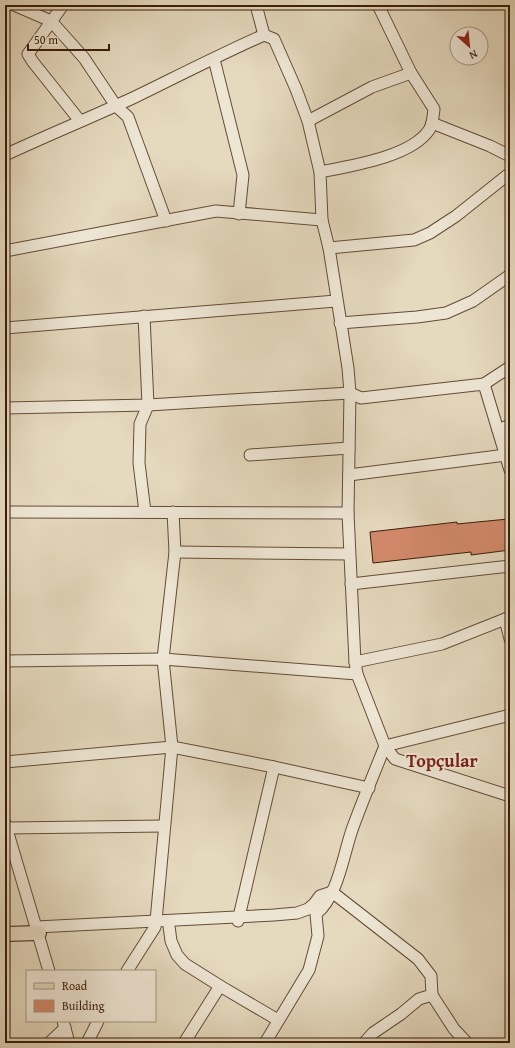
<svg xmlns="http://www.w3.org/2000/svg" width="515" height="1048" font-family="'Gentium Book Plus',serif">
<rect width="100%" height="100%" fill="#e5d9be"/>
<filter id="stains"><feTurbulence type="fractalNoise" baseFrequency=".005" numOctaves="4"/><feColorMatrix values="0 0 0 0 .2 0 0 0 0 .09 0 0 0 0 .02 0 0 0 .5 -.17"/></filter>
<radialGradient id="worn" r=".72"><stop offset=".6" stop-color="#630" stop-opacity="0"/><stop offset="1" stop-color="#630" stop-opacity=".3"/></radialGradient>
<!-- building -->
<path fill="#d2896b" stroke="#391d09" d="M508 519 510 550 471 555V552L373 563 370 532 457 522V524Z"/>
<g fill="none" stroke-linecap="round" stroke-linejoin="round">
<!-- minor casing -->
<g stroke="#644c36" stroke-width="13">
<g id="minor">
<path d="M14 5 51 21 84 58 116 106 128 117 166 221"/>
<path d="M63 5 28 54 33 62 80 121"/>
<path d="M256 5 264 35"/>
<path d="M214 59 243 175 239 214"/>
<path d="M308 121 372 87 411 73 378 5"/>
<path d="M432 123 490 146 510 156"/>
<path d="M5 155C48 135 92 117 135 97 178 76 221 54 264 35L274 39 296 89 308 121 320 172 322 220 329 248 348 368 350 393 348 513 355 662 357 674 385 746C374 773 363 800 353 827 343 854 339 895 316 914L318 936 309 970 265 1043"/>
<path d="M320 172C350 166 411 157 429 130 433 124 433 116 434 109L411 73"/>
<path d="M329 248 414 240 430 233 456 216 510 173"/>
<path d="M5 251 216 211 322 220"/>
<path d="M144 316 148 405 140 424 139 463 145 512"/>
<path d="M340 323 417 317 446 313 473 301 510 275"/>
<path d="M5 328 336 301"/>
<path d="M484 384 510 367"/>
<path d="M5 408 148 405 350 393 361 398 484 384 510 470"/>
<path d="M498 430 510 425"/>
<path d="M250 455 349 448"/>
<path d="M349 475 506 455"/>
<path d="M5 512 348 513"/>
<path d="M175 552 349 554"/>
<path d="M351 584 510 566"/>
<path d="M505 619 510 639"/>
<path d="M5 661 163 659 357 674"/>
<path d="M355 662 442 644 510 617"/>
<path d="M510 715 385 746 395 759 510 796"/>
<path d="M5 762 172 747 274 767 369 788"/>
<path d="M5 823 49 971"/>
<path d="M8 828 164 826"/>
<path d="M238 921 274 767"/>
<path d="M169 926 171 941 177 955 185 964 220 986 278 1020"/>
<path d="M36 927 274 915 297 913 308 909 314 904 320 896 332 892 418 959 431 976 432 995 419 999 401 1014 373 1033 364 1043"/>
<path d="M127 971 155 927 156 921 172 747 163 659 175 552 173 512"/>
<path d="M432 995 454 1029 467 1043"/>
<path d="M63 1021 69 1043"/>
<path d="M49 1043 65 1028"/>
<path d="M87 1043 98 1021"/>
<path d="M184 1043 220 986"/>
</g>
</g>
<!-- major casing -->
<g stroke="#391d09" stroke-width="16">
<path id="major" d="M5 934 39 933"/>
</g>
<!-- minor -->
<use href="#minor" stroke="#eee6d5" stroke-width="11"/>
<!-- major -->
<use href="#major" stroke="#e5d9be" stroke-width="14"/>
</g>
<g text-anchor="middle" dominant-baseline="central" stroke-width="4" stroke-linejoin="round" paint-order="stroke">
<!-- district labels -->
<g font-size="18" font-weight="bold" fill="#7a1f14" stroke="#eee6d5">
<text x="442" y="760">Topçular</text>
</g>
</g>
<!-- margin -->
<rect width="515" height="1048" fill="none" stroke="#e5d9be" stroke-width="20"/>
<rect x="6" y="6" width="503" height="1036" fill="none" stroke="#391d09" stroke-width="2"/>
<rect x="10" y="10" width="495" height="1028" fill="none" stroke="#391d09"/>
<!-- legend -->
<rect x="26" y="970" width="130" height="52" fill="#eee6d5" stroke="#a69683"/>
<rect x="34" y="983" width="20" height="6" fill="#e5d9be" stroke="#a69683"/>
<text x="62" y="990" font-size="12" fill="#391d09">Road</text>
<rect x="34" y="1000" width="20" height="12" fill="#d2896b" stroke="#a69683"/>
<text x="62" y="1010" font-size="12" fill="#391d09">Building</text>
<!-- north arrow -->
<g transform="translate(469 46) rotate(153)"><circle r="19" fill="#eee6d5" stroke="#a69683"/>
<path d="M0-3L7 15L0 10L-7 15Z" fill="#8f2418"/>
<text y="-6" font-size="11" font-weight="bold" text-anchor="middle" fill="#391d09">N</text>
</g>
<!-- scale -->
<path d="M28 44v6h81v-6" fill="none" stroke="#391d09" stroke-width="2"/>
<text x="34" y="44" font-size="12" fill="#391d09" stroke="#eee6d5" stroke-width="3" paint-order="stroke">50 m</text>
<rect width="100%" height="100%" filter="url(#stains)"/>
<rect width="100%" height="100%" fill="url(#worn)"/>
</svg>
